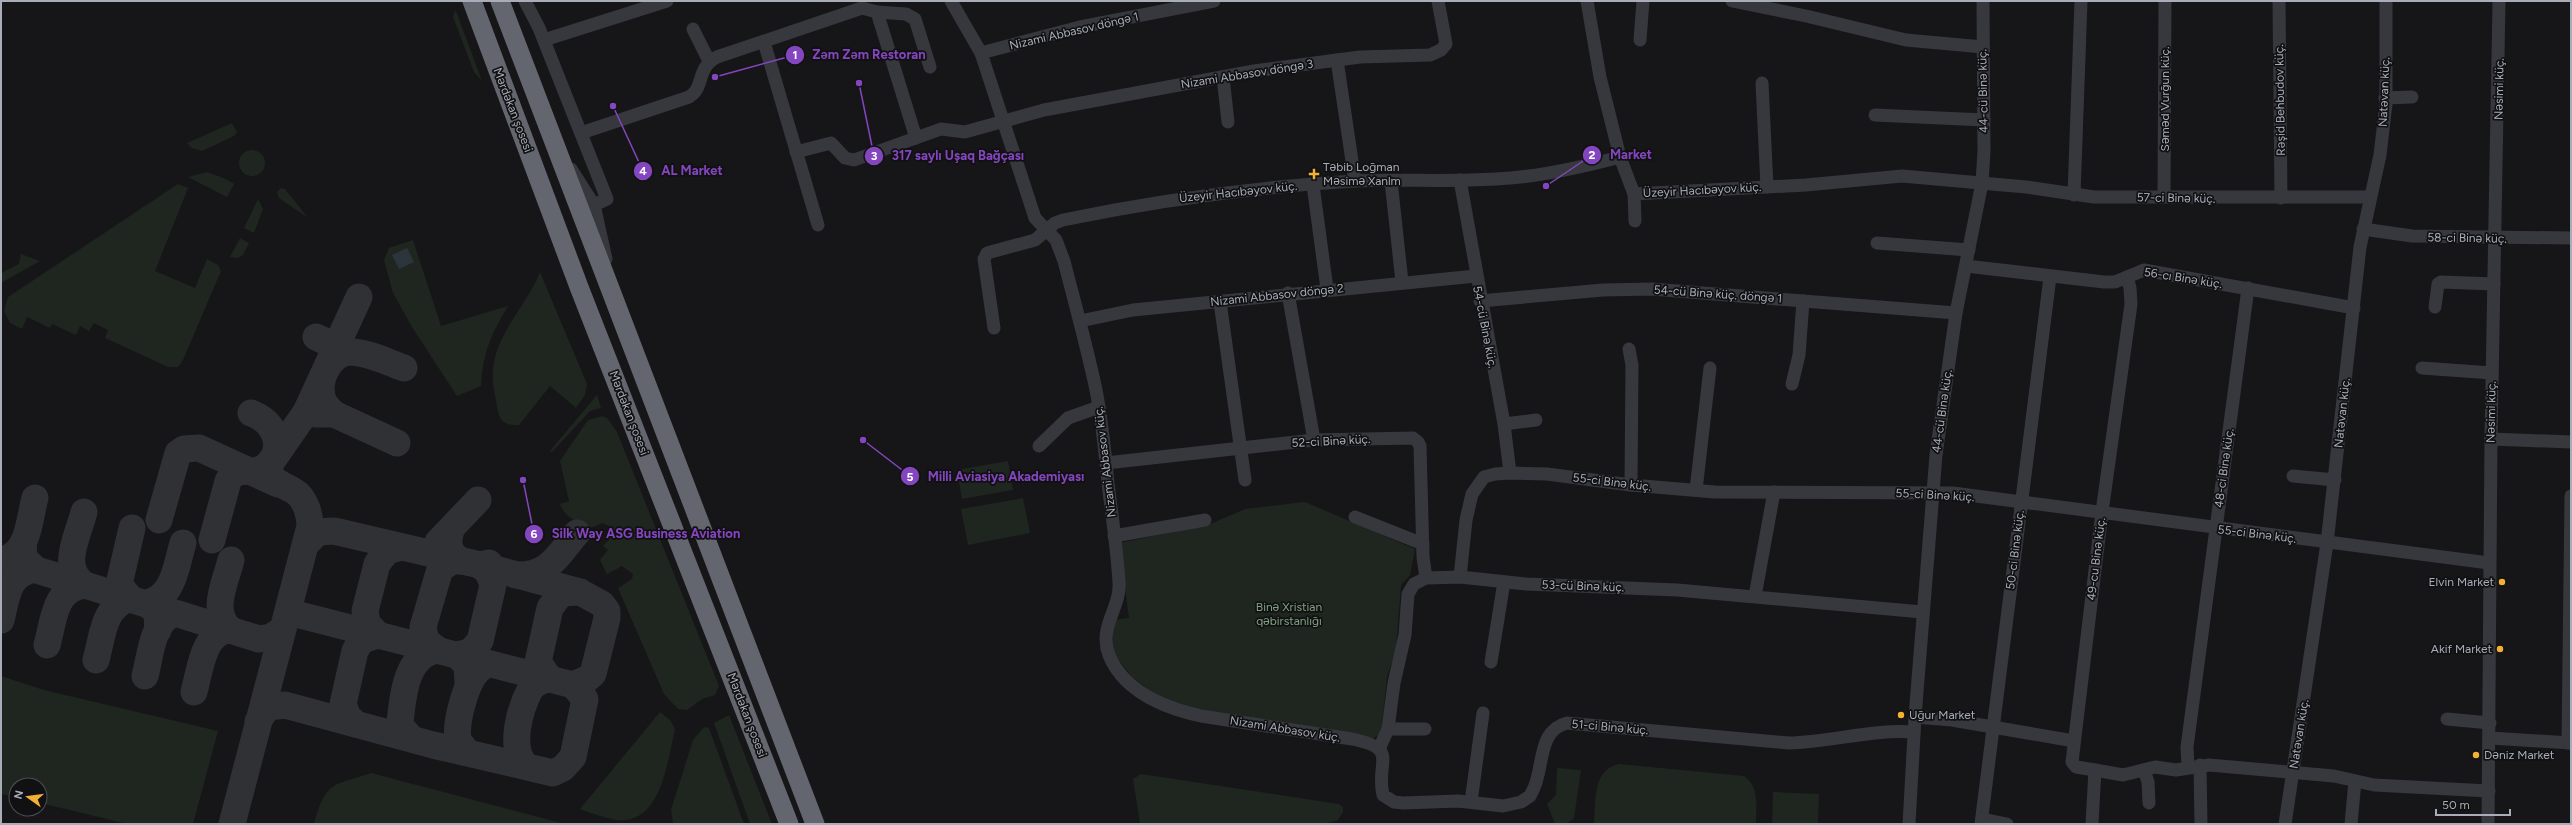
<svg xmlns="http://www.w3.org/2000/svg" width="2572" height="825" font-family="Figtree,sans-serif">
<rect width="100%" height="100%" fill="#161618"/>
<!-- green -->
<g fill="#1e261f">
<path d="M455 11H456L482 81 474 72 453 17Z"/>
<path d="M232 123 237 132 234 136 202 151 192 148 187 143Z"/>
<circle cx="252" cy="163" r="13"/>
<path d="M207 172 226 179 234 184 227 197 188 177Z"/>
<path d="M178 184 188 188 155 271 195 288 207 259 218 265 221 271 183 360 178 367H168L105 338 108 330 94 323 89 331 80 326 76 335 52 324 50 328 27 317 22 329 10 323 4 311 8 297Z"/>
<path d="M281 188 285 189 308 218 279 198 277 192Z"/>
<path d="M258 199 263 209 254 233 244 228Z"/>
<path d="M240 238 249 243 243 255 237 258 230 257Z"/>
<path d="M413 240 441 326 508 306C491 335 483 352 481 386L457 396 412 327 393 293 384 260 389 248Z"/>
<path d="M21 254 40 261 1 283V273L19 264Z"/>
<path d="M540 272 587 384 585 395 576 408 550 386 519 425C505 426 499 421 497 407 496 398 493 389 493 380 490 338 526 308 540 272Z"/>
<path d="M597 395 601 408 590 411 552 452 550 451Z"/>
<path d="M602 416 607 418 617 432 719 686 715 695 702 699 687 710 678 709 664 694 618 588 632 579 633 574 622 566 607 574 600 560 608 550 603 546 610 538 611 527 603 523 590 528C578 522 565 518 560 504L569 501 560 461 588 420Z"/>
<path d="M1008 461 1013 490 962 499 957 470Z"/>
<path d="M1023 498 1030 533 968 545 961 509Z"/>
<path d="M1305 502 1415 549 1410 575 1401 585 1396 650 1387 677 1381 734 1372 739 1199 710 1171 701 1152 692 1132 677 1113 653 1112 620 1129 618 1119 543 1208 525 1245 509Z"/>
<path d="M1 676 44 690 218 731 193 824H128L40 803V785H16V797L1 794Z"/>
<path d="M660 712 671 721 675 730C667 761 662 825 616 820 604 818 592 813 580 809Z"/>
<path d="M729 715 772 824H750L714 723Z"/>
<path d="M704 727 709 728 744 824H673L671 810 693 740Z"/>
<path d="M1619 764 1744 776C1760 788 1756 806 1756 824H1594C1596 801 1592 770 1619 764Z"/>
<path d="M1557 768 1581 770 1574 818 1566 824H1555L1547 804 1556 795Z"/>
<path d="M371 773 565 824H314C326 781 332 786 371 773Z"/>
<path d="M1141 774 1339 804 1343 807V812L1338 820 1324 824H1140L1133 779Z"/>
<path d="M1773 792 1819 794 1818 824H1772Z"/>
</g>
<!-- water -->
<path fill="#2c353c" d="M407 248 414 262 399 269 392 255Z"/>
<g fill="none" stroke-linecap="round" stroke-linejoin="round">
<!-- taxiway -->
<g stroke="#303135" stroke-width="27">
<path d="M316 337 333 345 335 350"/>
<path d="M316 414H334L397 443"/>
<path d="M334 414C329 409 323 404 322 396 318 379 330 353 350 352 368 352 387 362 404 368"/>
<path d="M84 512C78 536 59 568 85 585"/>
<path d="M159 520 178 453 184 449 199 448 278 484"/>
<path d="M212 540 228 481C240 463 252 478 266 466 287 448 274 421 251 413"/>
<path d="M438 542 478 500"/>
<path d="M306 544 318 532 334 531 480 565 580 592 602 604 607 611V618L593 674 587 679 573 685"/>
<path d="M11 556C29 547 30 515 35 498"/>
<path d="M1 559 259 639 271 637 282 630"/>
<path d="M516 575C549 576 557 556 577 533"/>
<path d="M1 620C7 597 7 574 35 569L24 558 23 543"/>
<path d="M158 630 157 613 147 603C174 597 176 566 183 543"/>
<path d="M378 635 367 623 365 611 377 564 387 551 402 547"/>
<path d="M47 645C54 620 54 588 85 585"/>
<path d="M438 650 426 641 423 627 440 569 452 561H461C448 552 447 544 451 530"/>
<path d="M96 660C103 635 103 607 130 598L121 587 120 580 132 528"/>
<path d="M145 676C150 658 152 626 169 616"/>
<path d="M468 683 467 665 457 655 470 652 480 641 493 585 488 572 480 565 489 563"/>
<path d="M194 692C200 671 203 630 231 630 209 613 226 581 231 560"/>
<path d="M258 721 268 707 285 705 433 745 553 773 563 768 573 757 585 699 573 685 288 612"/>
<path d="M356 724 348 717 343 704 355 651 359 644 365 639 378 635"/>
<path d="M412 739 402 728 400 722C403 695 406 654 438 650"/>
<path d="M467 752 458 740C455 723 466 680 480 669"/>
<path d="M526 766C508 748 520 708 531 688L537 683 549 678 538 662 550 608 561 593 580 592"/>
<path d="M232 824 310 526C310 515 306 502 298 494 285 483 268 485 270 464L306 412 359 297"/>
</g>
<!-- minor -->
<g stroke="#37383d" stroke-width="13">
<path d="M525 1 539 28 607 199 594 205"/>
<path d="M951 1 981 53 1035 218 1056 240 1064 261C1075 304 1087 347 1096 390 1102 420 1105 452 1108 483 1112 516 1117 549 1119 582 1121 608 1098 627 1109 655 1124 692 1165 708 1201 716L1352 739C1401 749 1375 761 1383 795L1394 802 1403 803 1458 801 1503 806 1521 802 1530 796 1534 788C1544 765 1538 730 1567 723L1789 743C1831 742 1871 729 1914 732"/>
<path d="M1587 1 1600 77 1620 157"/>
<path d="M1732 1 1806 16 1906 40 1983 47"/>
<path d="M2279 1 2281 198"/>
<path d="M877 12 906 14 915 19 930 67"/>
<path d="M693 29 709 61"/>
<path d="M544 40 667 1"/>
<path d="M1640 40 1643 1"/>
<path d="M764 42 818 225"/>
<path d="M981 53 1080 27 1214 1"/>
<path d="M1337 60 1355 181"/>
<path d="M1223 77 1228 122"/>
<path d="M1762 83 1767 187"/>
<path d="M2385 98 2412 97"/>
<path d="M1875 115 1984 120"/>
<path d="M581 133 689 97C706 86 695 69 717 57L862 8 877 12 916 138"/>
<path d="M796 152 831 143 845 158 854 160 941 129 965 132 1044 110 1254 71 1360 57 1430 55 1441 50 1446 44 1438 1"/>
<path d="M571 169 594 205 606 259"/>
<path d="M1460 180 1504 424 1510 473"/>
<path d="M1391 181 1402 282"/>
<path d="M1313 185 1327 289"/>
<path d="M1634 194 1635 221"/>
<path d="M2074 195 2081 1"/>
<path d="M2164 197 2165 1"/>
<path d="M2363 229 2412 236 2571 238"/>
<path d="M1877 243 1969 250"/>
<path d="M1966 266 2104 282H2115L2144 270 2354 308"/>
<path d="M1288 293 1314 440"/>
<path d="M1480 301 1603 290 1652 289 1956 313"/>
<path d="M1220 302 1245 480"/>
<path d="M2435 307 2438 284 2441 282 2494 284"/>
<path d="M1080 321 1133 310 1476 276"/>
<path d="M994 328 984 259 987 253 1035 240 1055 223 1063 220C1159 200 1256 187 1354 181 1401 179 1448 182 1496 179 1539 177 1579 168 1620 157L1634 194 1806 185 1902 176 2026 187 2094 197H2370"/>
<path d="M1629 349 1632 365 1631 485"/>
<path d="M2422 368 2492 373"/>
<path d="M1792 384 1799 355 1803 301"/>
<path d="M1504 424 1536 420"/>
<path d="M2491 439 2571 442"/>
<path d="M1039 446 1068 418 1099 407"/>
<path d="M1106 463 1314 440 1413 438 1418 442 1420 446 1423 557 1426 578"/>
<path d="M2293 476 2335 480"/>
<path d="M1696 490 1710 368"/>
<path d="M1355 517 1423 544"/>
<path d="M1114 536 1205 520"/>
<path d="M1460 577 1466 520 1472 494 1484 477 1495 474 1510 473 1547 474 1631 485 1715 492 1953 493 2489 563"/>
<path d="M1755 596 1774 492"/>
<path d="M1491 662 1504 582"/>
<path d="M1915 717 1952 720 2074 741"/>
<path d="M2447 719 2490 723"/>
<path d="M1388 729H1425"/>
<path d="M2490 738 2571 743"/>
<path d="M2568 743 2571 496"/>
<path d="M1379 749 1388 729 1394 683 1405 635 1408 594 1414 584 1426 578 1460 577 1526 584 1677 590 1922 612"/>
<path d="M2200 765 2201 824"/>
<path d="M2188 767 2187 747 2248 288"/>
<path d="M2095 770 2123 775 2155 767 2176 770 2209 765 2334 776 2374 785 2489 791"/>
<path d="M2144 770 2148 782 2149 803"/>
<path d="M1471 802 1483 713"/>
<path d="M1982 819 2007 824"/>
<path d="M1909 824 1915 717 1936 455 1956 313 1982 183 1984 151 1983 1"/>
<path d="M1981 824 2050 277"/>
<path d="M2092 824 2095 770 2076 767 2072 762 2102 512 2131 304 2130 288 2127 277"/>
<path d="M2285 824 2327 543 2360 247 2380 155 2386 104V1"/>
<path d="M2351 824 2355 781"/>
<path d="M2488 824 2491 439 2499 1"/>
</g>
<!-- highway -->
<g stroke="#63666e" stroke-width="19">
<path d="M472 1 579 287 789 824"/>
<path d="M500 1 815 824"/>
</g>
</g>
<!-- markers -->
<g fill="#f2b134" stroke="#111113" stroke-width="1.5">
<path d="M1312 168h4v4h4v4h-4v4h-4v-4h-4v-4h4z"/>
<circle cx="2502" cy="582" r="4"/>
<circle cx="2500" cy="649" r="4"/>
<circle cx="1901" cy="715" r="4"/>
<circle cx="2476" cy="755" r="4"/>
</g>
<g text-anchor="middle" dominant-baseline="central" stroke-width="3.5" stroke-linejoin="round" paint-order="stroke">
<!-- street labels -->
<g font-size="12" fill="#a8adb8" stroke="#111113">
<text transform="translate(1074 31) rotate(-13)">Nizami Abbasov döngə 1</text>
<text transform="translate(1247 74) rotate(-9)">Nizami Abbasov döngə 3</text>
<text transform="translate(2499 89) rotate(-89)">Nəsimi küç.</text>
<text transform="translate(1983 91) rotate(-91)">44-cü Binə küç.</text>
<text transform="translate(2384 92) rotate(-88)">Natəvan küç.</text>
<text transform="translate(2165 99) rotate(-90)">Səməd Vurğun küç.</text>
<text transform="translate(2280 100) rotate(-91)">Rəşid Behbudov küç.</text>
<text transform="translate(513 110) rotate(69)">Mərdəkan şosesi</text>
<text transform="translate(1702 190) rotate(-3)">Üzeyir Hacıbəyov küç.</text>
<text transform="translate(1238 192) rotate(-6)">Üzeyir Hacıbəyov küç.</text>
<text transform="translate(2176 198) rotate(1)">57-ci Binə küç.</text>
<text transform="translate(2467 238) rotate(1)">58-ci Binə küç.</text>
<text transform="translate(2183 278) rotate(9)">56-cı Binə küç.</text>
<text transform="translate(1718 294) rotate(4)">54-cü Binə küç. döngə 1</text>
<text transform="translate(1277 295) rotate(-6)">Nizami Abbasov döngə 2</text>
<text transform="translate(1485 327) rotate(79)">54-cü Binə küç.</text>
<text transform="translate(1942 411) rotate(-82)">44-cü Binə küç.</text>
<text transform="translate(2491 412) rotate(-89)">Nəsimi küç.</text>
<text transform="translate(629 413) rotate(69)">Mərdəkan şosesi</text>
<text transform="translate(2342 413) rotate(-84)">Natəvan küç.</text>
<text transform="translate(1331 441) rotate(-3)">52-ci Binə küç.</text>
<text transform="translate(1105 462) rotate(-97)">Nizami Abbasov küç.</text>
<text transform="translate(2224 468) rotate(-82)">48-ci Binə küç.</text>
<text transform="translate(1612 482) rotate(7)">55-ci Binə küç.</text>
<text transform="translate(1935 495) rotate(3)">55-ci Binə küç.</text>
<text transform="translate(2257 534) rotate(7)">55-ci Binə küç.</text>
<text transform="translate(2015 550) rotate(-83)">50-ci Binə küç.</text>
<text transform="translate(2096 559) rotate(-83)">49-cu Binə küç.</text>
<text transform="translate(1583 586) rotate(2)">53-cü Binə küç.</text>
<text transform="translate(747 715) rotate(69)">Mərdəkan şosesi</text>
<text transform="translate(1610 727) rotate(5)">51-ci Binə küç.</text>
<text transform="translate(1285 729) rotate(9)">Nizami Abbasov küç.</text>
<text transform="translate(2299 734) rotate(-81)">Natəvan küç.</text>
</g>
<!-- poi labels -->
<g font-size="12" fill="#a8adb8" stroke="#111113" text-anchor="start">
<text x="1323" y="167">Təbib Loğman<tspan x="1323" dy="14">Məsimə Xanlm</tspan></text>
<text x="2494" y="582" text-anchor="end">Elvin Market</text>
<text x="2492" y="649" text-anchor="end">Akif Market</text>
<text x="1909" y="715">Uğur Market</text>
<text x="2484" y="755">Dəniz Market</text>
</g>
<!-- park labels -->
<g font-size="12" fill="#7fa381" stroke="#111113">
<text x="1289" y="607">Binə Xristian<tspan x="1289" dy="14">qəbirstanlığı</tspan></text>
</g>
</g>
<!-- callouts -->
<path fill="none" stroke="#8446be" stroke-width="1.5" d="M715 77L795 55M1546 186L1592 155M859 83L874 156M613 106L643 171M863 440L910 476M523 480L534 534"/>
<g fill="#8446be" stroke="#111113" stroke-width="1.5">
<circle cx="715" cy="77" r="4"/>
<circle cx="1546" cy="186" r="4"/>
<circle cx="859" cy="83" r="4"/>
<circle cx="613" cy="106" r="4"/>
<circle cx="863" cy="440" r="4"/>
<circle cx="523" cy="480" r="4"/>
<circle cx="795" cy="55" r="10"/>
<circle cx="1592" cy="155" r="10"/>
<circle cx="874" cy="156" r="10"/>
<circle cx="643" cy="171" r="10"/>
<circle cx="910" cy="476" r="10"/>
<circle cx="534" cy="534" r="10"/>
</g>
<g font-size="12" text-anchor="middle" font-weight="bold" fill="#fff">
<text x="795" y="59">1</text>
<text x="1592" y="159">2</text>
<text x="874" y="160">3</text>
<text x="643" y="175">4</text>
<text x="910" y="481">5</text>
<text x="534" y="538">6</text>
</g>
<g font-size="13" text-anchor="middle" font-weight="bold" fill="#8446be" stroke="#111113" stroke-width="3.5" stroke-linejoin="round" paint-order="stroke">
<text x="869" y="59">Zəm Zəm Restoran</text>
<text x="1631" y="159">Market</text>
<text x="958" y="160">317 saylı Uşaq Bağçası</text>
<text x="692" y="175">AL Market</text>
<text x="1006" y="481">Milli Aviasiya Akademiyası</text>
<text x="646" y="538">Silk Way ASG Business Aviation</text>
</g>
<!-- border -->
<rect width="2572" height="825" fill="none" stroke="#a8adb8" stroke-width="4"/>
<!-- north arrow -->
<g transform="translate(28 797) rotate(284)"><circle r="19" fill="#111113" stroke="#4d4f55"/>
<path d="M0-3L7 15L0 10L-7 15Z" fill="#f2b134"/>
<text y="-6" font-size="11" font-weight="bold" text-anchor="middle" fill="#a8adb8">N</text>
</g>
<!-- scale -->
<path d="M2436 809v6h74v-6" fill="none" stroke="#a8adb8" stroke-width="2"/>
<text x="2442" y="809" font-size="12" fill="#a8adb8" stroke="#111113" stroke-width="3" paint-order="stroke">50 m</text>
</svg>
